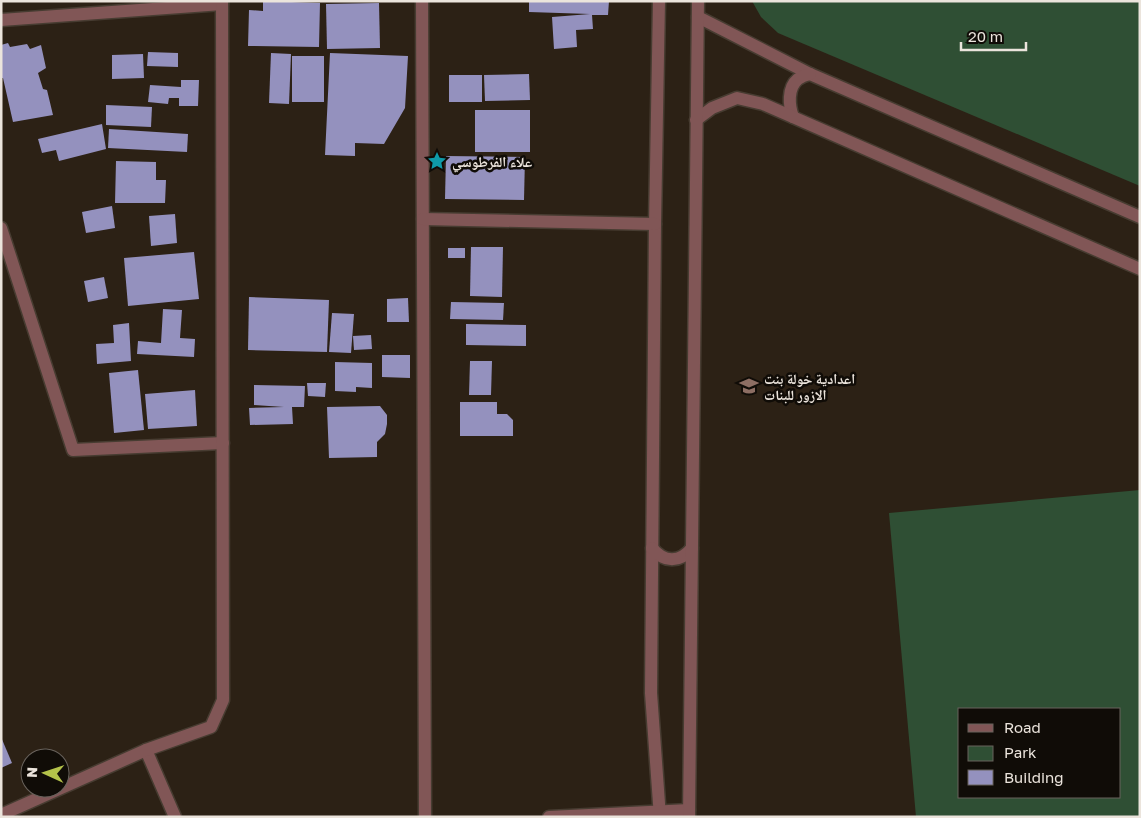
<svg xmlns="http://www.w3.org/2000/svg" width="1141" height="818" font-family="'Golos Text','Noto Naskh Arabic',sans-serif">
<rect width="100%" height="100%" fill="#2c2115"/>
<!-- green -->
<g fill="#2f4f34" fill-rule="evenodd">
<path d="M752 1H1140V186L778 33 761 17Z"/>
<path d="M1140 490V817H916L889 513ZM960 709H1120V797H960Z"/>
</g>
<!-- building -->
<g fill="#9491be">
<path d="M263 1 320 3 319 47 248 46 249 10 263 11Z"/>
<path d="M529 1H609L608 15H592L593 29 576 30 577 47 554 49 552 17 590 14 529 12Z"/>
<path d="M379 3 380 48 327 49 326 4Z"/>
<path d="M8 43 10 47 27 44 30 49 41 45 46 68 38 73 43 89 47 90 53 115 13 122 3 78H1V45Z"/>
<path d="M148 52 178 53V67L147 66Z"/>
<path d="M271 53 291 54 289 104 269 103Z"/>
<path d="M330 53 408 56 405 108 384 144 355 143V156L325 155Z"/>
<path d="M143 54 144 78 112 79V55Z"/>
<rect x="292" y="56" width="32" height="46"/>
<path d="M529 74 530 100 485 101 484 75Z"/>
<rect x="449" y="75" width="33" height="27"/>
<path d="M181 80H199L198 106H179V98H169L168 104 148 102 150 85 181 87Z"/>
<path d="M106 105 152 107 151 127 106 125Z"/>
<rect x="475" y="110" width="55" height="42"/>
<path d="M102 124 106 149 59 161 56 150 42 153 38 139Z"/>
<path d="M109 129 188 134 187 152 108 148Z"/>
<path d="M446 156 525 157 524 200 445 199Z"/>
<path d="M116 161 156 162V180H166L165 203H115Z"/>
<path d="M112 206 115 228 86 233 82 212Z"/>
<path d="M175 214 177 243 151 246 149 216Z"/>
<path d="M471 247H503L502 297 470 296Z"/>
<rect x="448" y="248" width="17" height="10"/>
<path d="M194 252 199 299 128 306 124 258Z"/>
<path d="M104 277 108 298 88 302 84 281Z"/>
<path d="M249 297 329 300 327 352 248 350Z"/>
<path d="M408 298 409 322H387V299Z"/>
<path d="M451 302 504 303 503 320 450 319Z"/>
<path d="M163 309 182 310 180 338 195 339 194 357 137 354 138 341 161 343Z"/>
<path d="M332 313 354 314 351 353 329 352Z"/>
<path d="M129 323 131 361 97 364 96 344 114 343 113 325Z"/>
<path d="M466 324 526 325V346L466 345Z"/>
<path d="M371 335 372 349 354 350 353 336Z"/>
<path d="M382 355H410V378L382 377Z"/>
<path d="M470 361H492L491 395H469Z"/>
<path d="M335 362 372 363V388L356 387V392L335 391Z"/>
<path d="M138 370 144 430 114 433 109 373Z"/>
<path d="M307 383H326L325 397 308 396Z"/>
<path d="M254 385 305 386 304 407H292L293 424 250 425 249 408 284 407 254 405Z"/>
<path d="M195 390 197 426 148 429 145 394Z"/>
<path d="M460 402H497V414H507L513 420V436H460Z"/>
<path d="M380 406 387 415V424L385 434 377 442V457L329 458 327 407Z"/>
<path d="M1 737 12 763 1 768Z"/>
</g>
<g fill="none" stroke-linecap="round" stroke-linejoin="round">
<!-- minor casing -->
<g stroke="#473c31" stroke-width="15">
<g id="minor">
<path d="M422 1 425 817"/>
<path d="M659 1 655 224 651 693 660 817"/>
<path d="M698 17 810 74 1140 217"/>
<path d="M1 20 222 4"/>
<path d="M793 117C789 106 787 88 798 79 801 77 806 75 810 74"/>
<path d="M696 120 712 108 737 98 763 104 1140 269"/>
<path d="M423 219 655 224"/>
<path d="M1 228 73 450 223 443"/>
<path d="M652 548C664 563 680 563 692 548"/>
<path d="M146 750 175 817"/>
<path d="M1 815 146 750 211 727 223 700 222 1"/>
<path d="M549 817 689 810"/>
<path d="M689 817 698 1"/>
</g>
</g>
<!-- minor -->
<use href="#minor" stroke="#815656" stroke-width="12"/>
</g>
<!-- icons -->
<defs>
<g id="sight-bare" transform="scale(1.5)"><path d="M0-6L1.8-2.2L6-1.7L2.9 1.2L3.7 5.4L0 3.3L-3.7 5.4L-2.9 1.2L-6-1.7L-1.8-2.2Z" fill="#0f9aa8" stroke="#100c07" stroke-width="2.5" paint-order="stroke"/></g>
<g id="school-bare" transform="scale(1.5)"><path d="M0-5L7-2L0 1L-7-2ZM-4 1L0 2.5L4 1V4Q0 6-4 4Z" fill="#8d6e63" stroke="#100c07" stroke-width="2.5" paint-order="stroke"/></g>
</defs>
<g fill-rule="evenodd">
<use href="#sight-bare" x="437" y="161"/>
<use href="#school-bare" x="749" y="386"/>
</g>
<g text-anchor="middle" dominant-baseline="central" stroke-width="5" stroke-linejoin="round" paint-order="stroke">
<!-- poi labels -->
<g font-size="14" font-weight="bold" fill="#ebe4dc" stroke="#100c07" text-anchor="start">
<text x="452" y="161">علاء الفرطوسي</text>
<text x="764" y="378">اعدادية خولة بنت<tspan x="764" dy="16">الازور للبنات</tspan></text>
</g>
</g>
<!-- border -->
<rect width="1141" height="818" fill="none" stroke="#ebe4dc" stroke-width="5"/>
<!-- legend -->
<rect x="958" y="708" width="162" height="90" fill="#100c07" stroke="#68625c"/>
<rect x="968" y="724" width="25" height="8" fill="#815656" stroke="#68625c"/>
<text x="1004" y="733" font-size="15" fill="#ebe4dc">Road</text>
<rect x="968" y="746" width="25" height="15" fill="#2f4f34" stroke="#68625c"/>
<text x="1004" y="758" font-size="15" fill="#ebe4dc">Park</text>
<rect x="968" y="770" width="25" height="15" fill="#9491be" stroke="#68625c"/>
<text x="1004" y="783" font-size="15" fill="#ebe4dc">Building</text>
<!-- north arrow -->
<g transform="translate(45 773) rotate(273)"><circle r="24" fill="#100c07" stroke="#68625c"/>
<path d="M0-4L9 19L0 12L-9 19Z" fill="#b4c24a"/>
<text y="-8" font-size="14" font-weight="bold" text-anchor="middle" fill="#ebe4dc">N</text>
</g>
<!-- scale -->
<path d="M961 42v8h65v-8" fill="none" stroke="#ebe4dc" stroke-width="2.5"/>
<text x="968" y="42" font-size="15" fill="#ebe4dc" stroke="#100c07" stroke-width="4" paint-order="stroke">20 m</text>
</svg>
